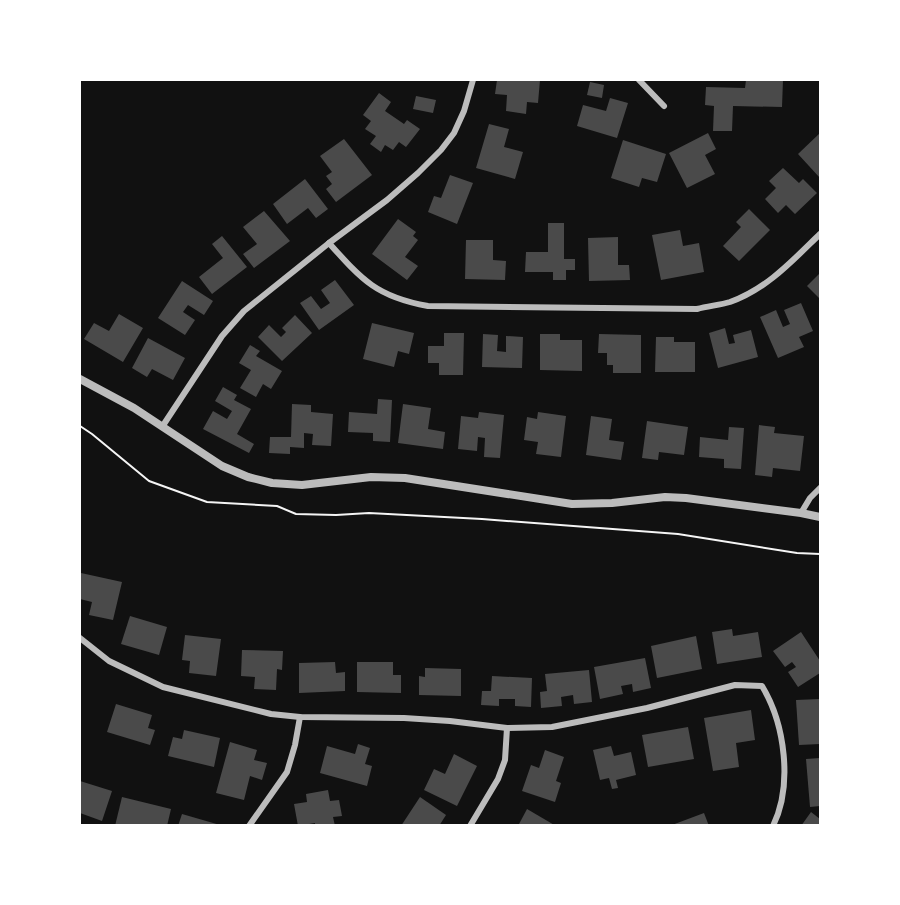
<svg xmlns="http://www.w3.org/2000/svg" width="900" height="905" font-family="'Varela Round',sans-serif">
<rect width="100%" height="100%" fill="#111"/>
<!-- building -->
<g fill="#4a4a4a">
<path d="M497 80H540L538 103 527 102 526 114 506 111 507 95 495 94Z"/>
<path d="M746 80H783L782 107 733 106 732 131H713L714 106 705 105 706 87 745 88Z"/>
<path d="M590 82 604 85 602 98 587 95Z"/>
<path d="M379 93 391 102 385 111 404 124 407 120 420 129 406 147 399 142 393 150 385 145 381 152 370 144 376 136 365 129 371 121 363 115Z"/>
<path d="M416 96 436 100 433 113 413 109Z"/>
<path d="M610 98 628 103 617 138 577 126 583 105 606 111Z"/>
<path d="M489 124 509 129 504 147 523 152 515 179 476 168Z"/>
<path d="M708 133 716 149 705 155 715 174 687 188 669 153Z"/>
<path d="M820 133V178L798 154Z"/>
<path d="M344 139 372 175 336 202 326 189 332 184 326 176 332 172 320 156Z"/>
<path d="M623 140 666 154 657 182 642 178 639 187 611 178Z"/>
<path d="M783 168 799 183 803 179 817 193 795 214 786 205 778 213 765 199 776 188 769 181Z"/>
<path d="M450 175 473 183 457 224 428 212 434 196 441 198Z"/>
<path d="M305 179 328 209 316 218 308 208 287 224 273 204Z"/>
<path d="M749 209 770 230 739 261 723 246 741 227 736 222Z"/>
<path d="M264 211 290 241 254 268 243 254 257 244 243 227Z"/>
<path d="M398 219 416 232 413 236 418 240 405 257 418 266 407 280 372 254Z"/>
<path d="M548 223H564V259H575V270H566V280H553V272H525L526 252H548Z"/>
<path d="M680 230 683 246 699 243 704 272 661 280 652 235Z"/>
<path d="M222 236 247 267 212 294 199 277 223 258 212 244Z"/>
<path d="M618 237V265H629L630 280 589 281 588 238Z"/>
<path d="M466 240H493V260L506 261 505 280 465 279Z"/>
<path d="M820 273V299L807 286Z"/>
<path d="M335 280 354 305 319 330 300 303 311 296 321 309 330 303 321 290Z"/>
<path d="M182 281 213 301 204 315 188 305 183 312 195 320 185 335 158 318Z"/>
<path d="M801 303 813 331 799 337 804 347 778 358 760 317 776 310 783 327 790 324 784 310Z"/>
<path d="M119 314 143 328 123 362 84 339 94 323 109 331Z"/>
<path d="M295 315 312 333 282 361 258 337 269 325 281 337 286 332 282 328Z"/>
<path d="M372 323 414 333 409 354 398 351 394 367 363 359Z"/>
<path d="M725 328 729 344 735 343 733 335 751 330 758 357 718 368 709 333Z"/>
<path d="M444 333H464L463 375H439V363H428V346H444Z"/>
<path d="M483 334 498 335 497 351 506 352V336L523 337 522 368 482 367Z"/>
<path d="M540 334H560V340H582V371L540 370Z"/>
<path d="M599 334 641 335V373H613V365H607V353H598Z"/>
<path d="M656 337H674V342H695V372H655Z"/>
<path d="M148 338 185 358 173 380 152 369 147 377 132 368Z"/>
<path d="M250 345 260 351 256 356 282 371 271 389 263 384 256 397 240 388 251 370 239 363Z"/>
<path d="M223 387 237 395 234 400 251 409 237 434 254 444 249 453 203 429 213 411 227 419 232 411 215 401Z"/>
<path d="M378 399 392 400 390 442 373 441V433L348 432 349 412 377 414Z"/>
<path d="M292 404 311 405V412L333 414 331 446 312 445 313 434 304 433V448L290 447V454L269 453 270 437H291Z"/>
<path d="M403 404 431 408 428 429 445 432 443 449 398 443Z"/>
<path d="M479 412 504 415 500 458 484 457 485 438 478 437 477 451 458 449 461 416 478 418Z"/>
<path d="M538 412 566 416 561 457 536 454 538 442 524 440 527 417 537 419Z"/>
<path d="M591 416 612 419 609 440 624 442 621 460 586 455Z"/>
<path d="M647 421 688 427 684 455 659 452 658 460 642 458Z"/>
<path d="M759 425 775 427 774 433 804 436 800 471 773 468 772 477 755 475Z"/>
<path d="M729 427 744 428 741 469 724 468V459L699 457 700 437 728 440Z"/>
<path d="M81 573 122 582 113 620 89 615 92 602 80 599Z"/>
<path d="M130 616 167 627 159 655 121 644Z"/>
<path d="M732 629 733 636 758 632 762 657 717 664 712 632Z"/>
<path d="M801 632 820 661V673L798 687 788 672 796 667 792 662 785 667 773 651Z"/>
<path d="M185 635 221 639 216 676 189 673 190 661 182 660Z"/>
<path d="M696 636 702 669 657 678 651 646Z"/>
<path d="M242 650 283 651 282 670 277 669 276 690 254 689 255 677 241 676Z"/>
<path d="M645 658 651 688 633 692 632 684 621 686 623 694 600 699 594 667Z"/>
<path d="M335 662 336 673 345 672V691L299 693V663Z"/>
<path d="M357 662H393V675H401V693L357 692Z"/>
<path d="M425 668 461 669V696L419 695V676L425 677Z"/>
<path d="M589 670 592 702 574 704 573 695 561 697 562 706 541 708 540 692 547 691 545 674Z"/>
<path d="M492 676 532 678 531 707 515 706V699H499V706L481 705 482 691H491Z"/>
<path d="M820 699V744L799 745 796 700Z"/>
<path d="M116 704 152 715 148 728 155 730 150 745 107 732Z"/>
<path d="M751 710 755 740 736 743 739 767 713 771 704 718Z"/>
<path d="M688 727 694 759 648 767 642 735Z"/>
<path d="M184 730 220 738 214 767 168 756 173 737 182 739Z"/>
<path d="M230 742 257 750 254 760 267 763 262 780 250 776 244 800 216 793Z"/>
<path d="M358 744 370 748 365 764 372 766 367 786 320 773 327 746 355 754Z"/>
<path d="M611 746 614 756 631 752 636 775 616 780 618 788 612 789 609 778 600 780 593 750Z"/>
<path d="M545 750 564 757 556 781 561 783 555 802 522 791 531 765 539 768Z"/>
<path d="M454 754 477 766 457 806 424 790 434 769 445 774Z"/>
<path d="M820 758V806L810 807 806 759Z"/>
<path d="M80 781 112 791 102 821 80 813Z"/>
<path d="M328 790 330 801 339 800 342 816 333 817 335 826H315V823L298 826 294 804 307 802 306 794Z"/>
<path d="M122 797 171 809 167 826H115Z"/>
<path d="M420 797 446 815 439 826H401Z"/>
<path d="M527 809 556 826H518Z"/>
<path d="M811 812 820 819V826H801Z"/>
<path d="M704 813 709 826H672V825Z"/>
<path d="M182 814 220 825V826H178Z"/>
</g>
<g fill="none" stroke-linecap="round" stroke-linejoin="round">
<!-- path -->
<path stroke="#f5f5f5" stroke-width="2" d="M80 426 92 434 149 481 207 502 277 506 296 514 336 515 369 513 482 519 678 534 797 553 820 554"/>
<!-- minor -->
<g stroke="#bcbcbc" stroke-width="6">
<path d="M639 80 664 106"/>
<path d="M329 243C362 280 377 297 428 306L697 309C708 306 720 305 730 302 767 289 793 260 820 234"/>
<path d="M162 427 222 336 244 311 329 243 387 200 418 173 441 150 454 133 464 111 473 80"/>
<path d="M801 513 810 498 820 488"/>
<path d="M80 638 109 661 163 687 271 714 300 717 404 718 450 721 507 728 552 727 647 708 735 685 762 686C785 724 793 785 773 826"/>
<path d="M249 826 287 772 295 745 300 717"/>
<path d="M470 826 498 779 505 760 507 728"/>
</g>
<!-- tertiary -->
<path stroke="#bcbcbc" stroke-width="8" d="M80 379 134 408 222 466 248 477 272 483 302 485 371 477 405 478 572 504 612 503 665 497 686 498 801 513 820 517"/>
</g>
<!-- border -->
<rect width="900" height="905" fill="none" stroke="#ffffff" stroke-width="162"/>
</svg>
